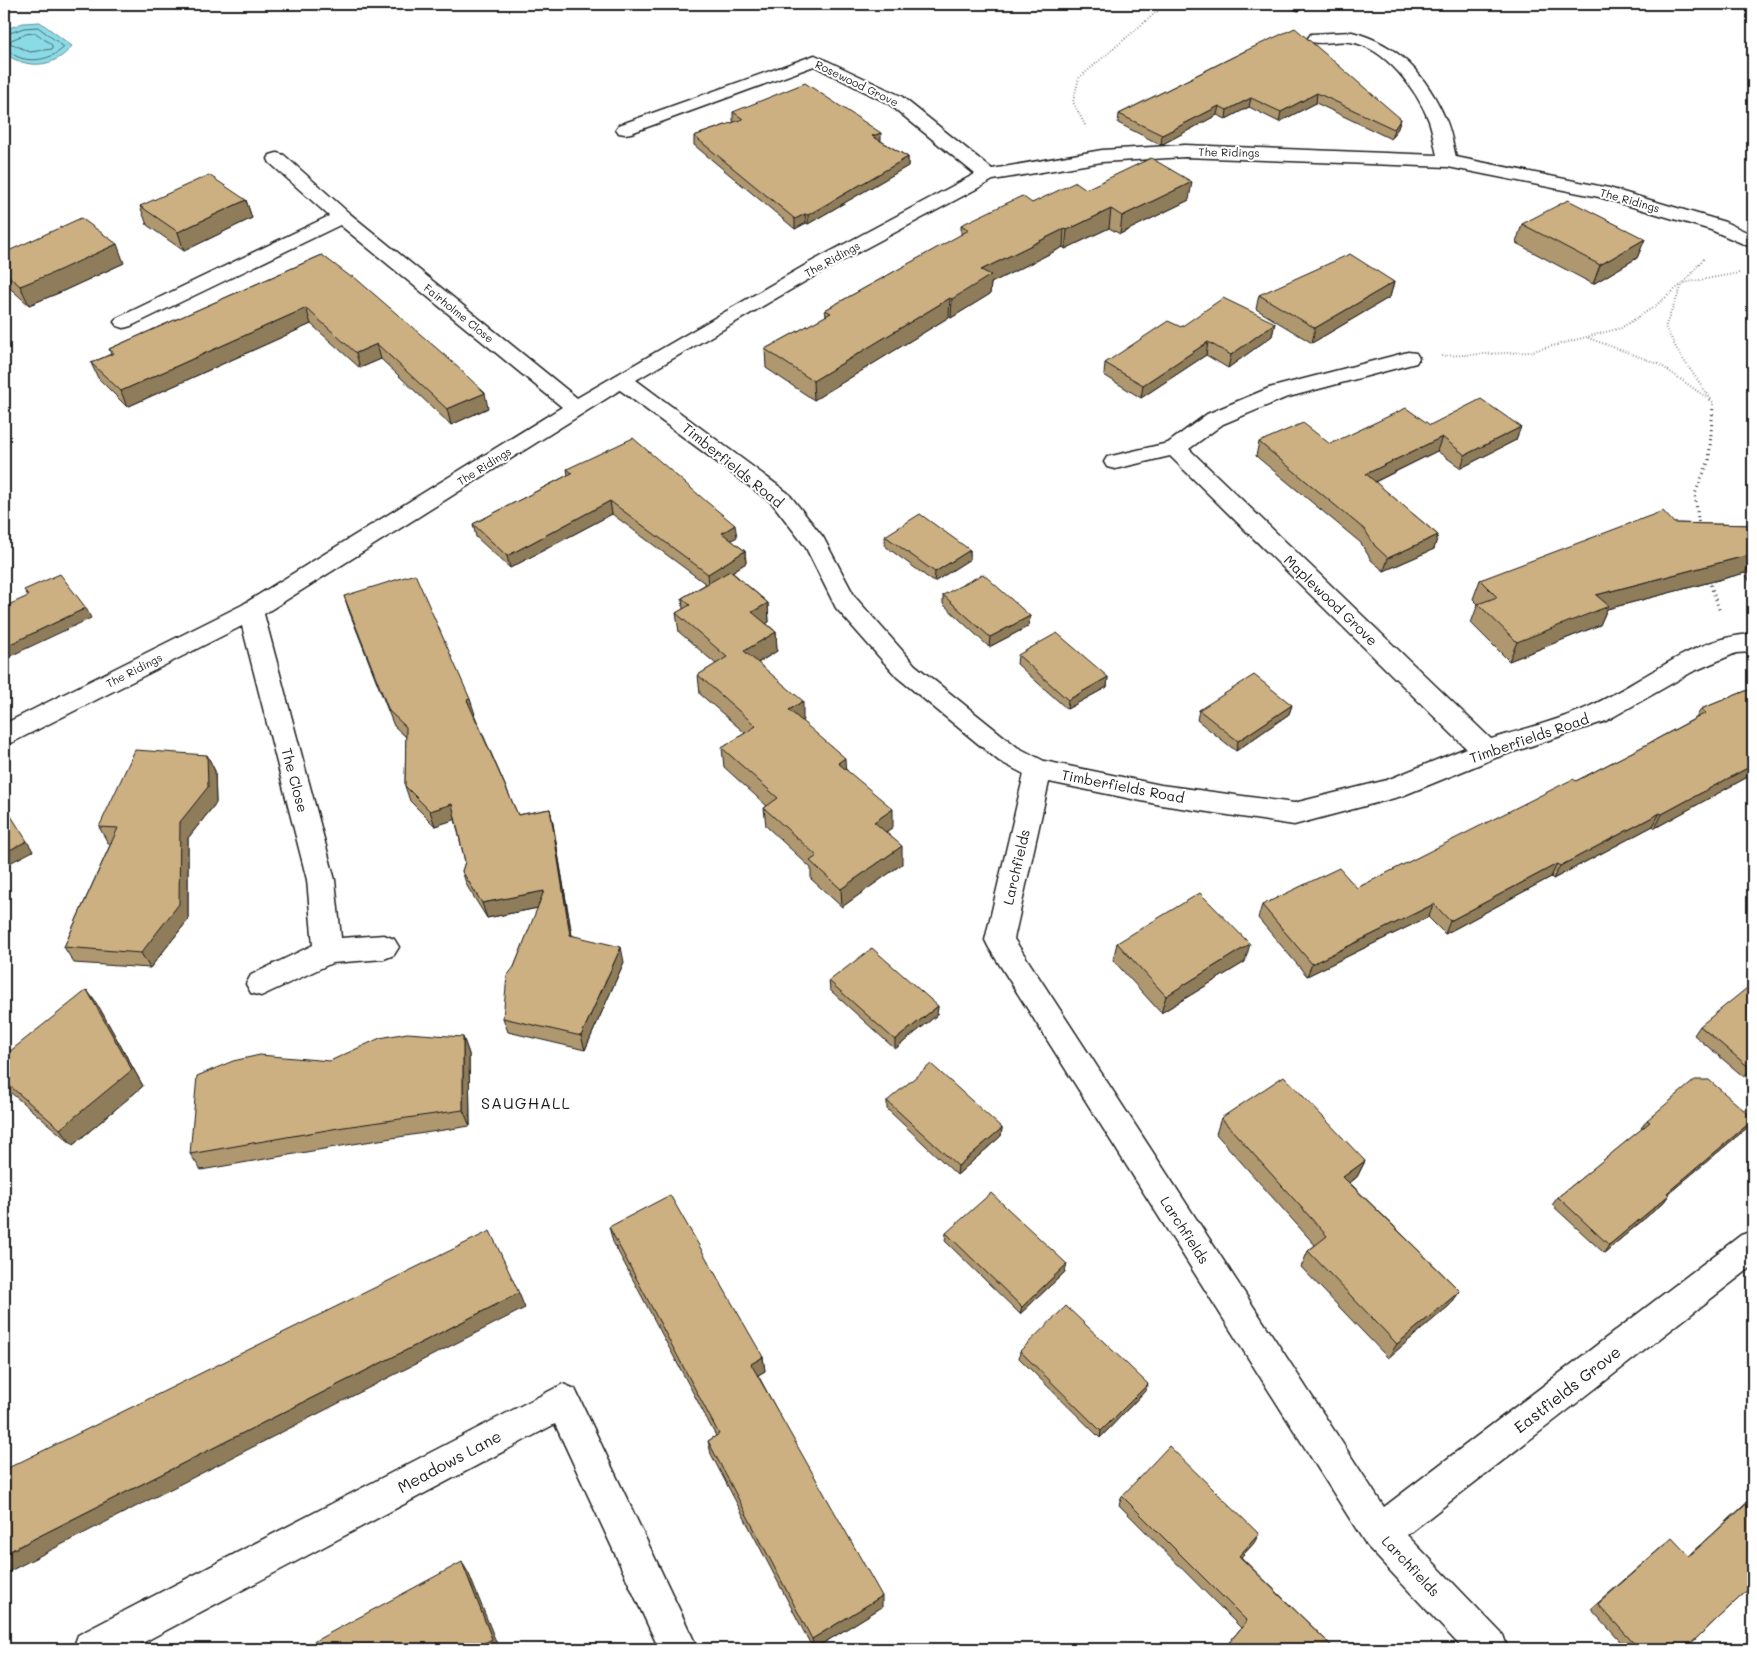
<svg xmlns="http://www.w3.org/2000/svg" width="1757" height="1653" font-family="Mali,sans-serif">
<rect width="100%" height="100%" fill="#fff"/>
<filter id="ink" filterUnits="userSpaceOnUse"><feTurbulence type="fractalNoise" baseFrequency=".02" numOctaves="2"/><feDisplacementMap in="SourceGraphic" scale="10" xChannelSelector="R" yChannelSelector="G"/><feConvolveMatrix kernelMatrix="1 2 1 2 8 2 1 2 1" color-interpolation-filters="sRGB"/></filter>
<g filter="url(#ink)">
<!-- water -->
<path fill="#8bdbe7" stroke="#5f8f96" d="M40 22 72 46C54 69 26 69 4 53V30L23 23Z"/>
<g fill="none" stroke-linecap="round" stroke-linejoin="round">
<!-- shore -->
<g stroke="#48686d" stroke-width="1">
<path d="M36 33 52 45V49L30 52 10 43 11 40 26 34Z"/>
<path d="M4 35 24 28 38 27 64 47C53 59 33 63 18 57 13 55 9 51 4 49"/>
</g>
<!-- street casing -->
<g stroke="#1c1c1c" stroke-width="3">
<g id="street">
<path d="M1352 32C1399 44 1427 76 1446 120 1451 131 1453 145 1456 157L1609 188 1725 222 1753 235V248L1711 230 1599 197 1448 167 1185 157 1102 162 993 180 823 271 636 380 788 493 823 537 855 597 915 665 1017 747 1044 761 1161 785 1294 803 1387 780 1466 748 1170 456 1115 469 1107 467 1104 462 1107 457 1168 443 1207 414 1269 388 1408 352 1416 353 1419 358 1416 363 1285 398 1223 424 1189 449 1491 739C1523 729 1557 721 1588 707 1641 684 1693 636 1753 634V652L1736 653 1692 672 1606 721 1495 758 1402 796 1294 825 1161 805 1049 782 1014 939 1384 1507 1741 1235 1753 1231V1266L1407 1535 1503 1635 1508 1649H1463L1367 1546 989 948 985 940 1024 774 999 761 897 677 836 608 805 546 772 503 620 390 264 614 335 880 341 938 384 935 394 939 399 947 394 955 384 959 332 963 261 996 251 993 246 984 251 975 313 945 307 880 242 626 13 742 4 745V724L242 605 562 407 340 225 131 326 124 328 117 326 114 322 117 318 329 216 270 163 268 159 270 155 277 153 284 155 349 213 577 398 809 263 975 174 889 104 814 66 631 133 625 134 619 133 616 129 619 125 815 55 901 96 992 169 1102 150 1185 145 1437 155C1434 144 1433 132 1429 121 1417 90 1385 47 1350 42 1337 40 1324 45 1311 42L1308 38 1311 34Z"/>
<path d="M563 1384 575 1389 698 1649H659L555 1424 131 1649H73L78 1635Z"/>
</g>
</g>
<!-- path-far1 -->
<g stroke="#1c1c1c" stroke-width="2" stroke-dasharray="0.5 2.5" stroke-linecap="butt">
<path d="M1085 125 1073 102 1079 78 1166 4"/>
<path d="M1588 338 1659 364 1713 402V407"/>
<path d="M1441 356 1529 352 1621 328 1654 307 1683 283 1705 257"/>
<path d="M1711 399 1680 355 1665 327 1683 283 1739 273"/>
</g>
<!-- path -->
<g stroke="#1c1c1c" stroke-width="3" stroke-dasharray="1 4" stroke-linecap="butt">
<path d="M1699 527 1695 494 1709 460 1713 406"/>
<path d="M1709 580 1720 612"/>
</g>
<!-- street -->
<use href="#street" fill="#fff" fill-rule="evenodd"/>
</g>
<!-- wall -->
<g fill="#af976f" stroke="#1c1c1c">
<path d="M1282 4H1312L1298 11Z"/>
<path d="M1245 51 1401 119 1398 128 1391 139 1316 103 1279 122 1249 107 1226 119 1217 115 1161 145 1118 123 1119 114Z"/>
<path d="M733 112 881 141 908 157V166L808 224 806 223 795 229 694 145V136L734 122 733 121Z"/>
<path d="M1086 189 1189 200 1120 234 1109 228 1065 249 1063 247 991 283 990 294 951 318 949 317 814 400 766 368 765 349 826 316 825 310 961 235V225L1032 203Z"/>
<path d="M246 200 252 218 184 251 147 225 140 206Z"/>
<path d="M1522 224 1645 239 1637 258 1593 284 1516 243Z"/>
<path d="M4 253 124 263 61 292 29 305 4 283Z"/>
<path d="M322 255 488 408 451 425 381 359 360 368 311 324 127 407 98 378 91 363 111 354 109 349Z"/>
<path d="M1394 282 1390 297 1312 343 1256 309 1259 295Z"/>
<path d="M1275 323 1272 336 1228 368 1206 355 1141 398 1104 375 1105 363 1181 327Z"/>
<path d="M1430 425 1516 440 1461 468 1437 451 1375 482 1438 535 1434 549 1384 571 1371 560 1361 543 1256 456 1259 442 1330 444Z"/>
<path d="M567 469 737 537 731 540 745 551 746 563 732 572 768 603 769 622 766 623 776 632 777 651 758 663 803 720 802 721 846 769 893 827 886 832 902 864 842 907 811 879V868L766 826 764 808 767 806 724 767 722 748 745 733 700 694 698 675 716 664 679 632 676 613 683 609 682 598 706 584 612 514 510 568 476 537 473 524 568 475Z"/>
<path d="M1753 516V582H1750L1745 573 1607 609 1600 625 1509 661 1471 623 1478 604 1473 599 1480 580 1674 523 1749 525Z"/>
<path d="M885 536 970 550V559L934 582 885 546Z"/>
<path d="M943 595 1030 616 1029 626 989 647 943 604Z"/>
<path d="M344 596 475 714H474L518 815 550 809 553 824 572 935 624 962 585 1050 508 1032 503 1018 514 967 538 908 487 918 467 886 462 871 465 862 455 819 435 826 410 801 405 786 406 737 394 726 349 611Z"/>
<path d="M1018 655 1108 677 1107 687 1067 709 1017 664Z"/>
<path d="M1753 688V774L1655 828 1653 826 1553 879 1551 877 1445 934 1428 917 1307 976 1258 918 1262 905 1357 888 1576 781 1640 748 1696 718 1701 709Z"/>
<path d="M1292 705 1289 714 1236 751 1197 720 1199 710Z"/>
<path d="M207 755 215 771 216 803 188 838V920L150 968 74 963 64 947 111 843H108L99 827Z"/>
<path d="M1117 943 1245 962 1161 1013 1113 960Z"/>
<path d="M829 981 938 1006 937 1015 895 1049 830 990Z"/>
<path d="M99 1007 143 1086 73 1145 4 1087V1056Z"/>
<path d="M1700 1026 1753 1069 1744 1077 1694 1035Z"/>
<path d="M463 1037 469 1054 470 1126 353 1144 201 1170 190 1154 330 1061Z"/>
<path d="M887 1101 1002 1128 1001 1136 957 1175 887 1109Z"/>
<path d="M1221 1118 1365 1161 1357 1177 1350 1183 1460 1291 1450 1305 1388 1358 1301 1267 1308 1251 1315 1245 1216 1134Z"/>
<path d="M1753 1118V1121L1748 1127 1668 1194 1669 1195 1663 1203 1604 1253 1552 1205 1558 1197 1642 1129 1641 1128 1647 1120Z"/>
<path d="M609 1227 763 1357 765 1371 758 1375 882 1607 814 1649H813L711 1454 708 1441 716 1436 613 1242Z"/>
<path d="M946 1233 1065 1272 1020 1314 945 1241Z"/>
<path d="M1020 1351 1145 1391 1100 1438 1019 1358Z"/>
<path d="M1122 1496 1254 1543 1241 1557 1335 1649H1224L1227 1645 1241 1628 1119 1505Z"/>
<path d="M1753 1497V1585L1685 1649H1627L1591 1609 1665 1544 1689 1556Z"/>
</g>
<!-- shaded-wall -->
<g fill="#8f7b5a" stroke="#1c1c1c">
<path d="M1299 4H1312L1298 11Z"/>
<path d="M1317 93 1316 103 1279 122 1281 112Z"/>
<path d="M1251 98 1249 107 1226 119 1227 110Z"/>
<path d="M1219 106 1217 115 1161 145 1162 135Z"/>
<path d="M1401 119 1398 128 1391 139 1394 129Z"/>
<path d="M881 133V142L872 136Z"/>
<path d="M908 157V166L808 224V215Z"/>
<path d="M1192 182 1189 200 1120 234 1122 216Z"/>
<path d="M246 200 252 218 184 251 178 232Z"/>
<path d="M1111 209 1109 228 1065 249 1067 230Z"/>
<path d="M805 214 806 223 795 229V219Z"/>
<path d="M1064 229 1063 247 991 283 990 294 951 318 952 299 981 270Z"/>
<path d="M1645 239 1637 258 1593 284 1600 265Z"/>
<path d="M117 244 124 263 61 292 29 305 20 286Z"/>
<path d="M1394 282 1390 297 1312 343 1315 328Z"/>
<path d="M950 298 949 317 814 400 813 381Z"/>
<path d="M306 308 311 324 127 407 121 391Z"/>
<path d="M1275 323 1272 336 1228 368 1231 355Z"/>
<path d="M1208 342 1206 355 1141 398 1143 385Z"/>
<path d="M377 344 381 359 360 368 356 353Z"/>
<path d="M485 393 488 408 451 425 447 409Z"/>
<path d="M1521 427 1516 440 1461 468 1465 455Z"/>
<path d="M1442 437 1437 451 1362 488 1366 474Z"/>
<path d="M610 501 612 514 510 568 507 556Z"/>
<path d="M735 525 737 537 723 545 722 533Z"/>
<path d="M1438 535 1434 549 1384 571 1388 558Z"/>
<path d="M970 550V559L934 582 935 572Z"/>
<path d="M745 551 746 563 709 586 708 574Z"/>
<path d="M1753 554V558L1745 573 1607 609 1600 625 1509 661 1517 642 1596 595Z"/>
<path d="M768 603 769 622 754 631 752 612Z"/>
<path d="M86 608 91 618 4 659V647Z"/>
<path d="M1030 616 1029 626 989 647 990 637Z"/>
<path d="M776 632 777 651 746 670 744 651Z"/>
<path d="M1108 677 1107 687 1067 709 1068 700Z"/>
<path d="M470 699 475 714 471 715 467 700Z"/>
<path d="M803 701V720L790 729 789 710Z"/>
<path d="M1292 705 1289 714 1236 751 1238 741Z"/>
<path d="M207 755 215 771 216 803 188 838V920L150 968 141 953 180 822Z"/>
<path d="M845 758 846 776 838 763Z"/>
<path d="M1753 765V774L1655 828 1662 814Z"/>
<path d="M452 804 457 819 435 826 430 811Z"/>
<path d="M550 809 553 824 574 949 570 935Z"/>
<path d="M893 809V827L874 840V822Z"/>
<path d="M1660 813 1653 826 1553 879 1560 866Z"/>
<path d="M27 841 33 851 4 866V853Z"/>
<path d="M902 846V864L842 907 841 889Z"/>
<path d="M1557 864 1551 877 1445 934 1450 921Z"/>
<path d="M544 891 548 906 487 918 482 903Z"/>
<path d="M1434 904 1428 917 1307 976 1312 964Z"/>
<path d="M1250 944 1245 962 1161 1013 1166 996Z"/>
<path d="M621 947 624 962 585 1050 581 1036Z"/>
<path d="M87 990 99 1007 143 1086 73 1145 60 1129Z"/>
<path d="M938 1006 937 1015 895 1049V1040Z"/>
<path d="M463 1037 469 1054 470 1126 463 1110Z"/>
<path d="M1753 1066V1069L1744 1077 1751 1069Z"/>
<path d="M1753 1120 1748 1127 1660 1201 1667 1193Z"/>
<path d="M1002 1128 1001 1136 957 1175 958 1166Z"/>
<path d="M1365 1161 1357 1177 1336 1192 1343 1177Z"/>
<path d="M1669 1195 1663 1203 1604 1253 1609 1245Z"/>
<path d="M1067 1264 1065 1272 1020 1314 1022 1307Z"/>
<path d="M1460 1291 1450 1305 1388 1358 1397 1344Z"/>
<path d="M519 1293 525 1308 4 1574V1554Z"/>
<path d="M763 1357 765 1371 753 1378 751 1364Z"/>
<path d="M1148 1384 1145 1391 1100 1438 1101 1431Z"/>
<path d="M1259 1534 1254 1543 1234 1565 1239 1556Z"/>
<path d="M462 1562 469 1574 499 1649H473Z"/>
<path d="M882 1596V1607L814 1649 812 1639Z"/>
</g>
<!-- building -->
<g fill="#ccb081" stroke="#1c1c1c">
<path d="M1295 28 1401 119 1394 129 1317 93 1281 112 1251 98 1227 110 1219 106 1162 135 1119 114 1245 51Z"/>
<path d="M805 83 881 133 872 136 908 157 808 215 805 214 795 219 694 136 743 119 733 112Z"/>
<path d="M1151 158 1192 182 1122 216 1111 209 1067 230 1064 229 981 270 991 275 952 299 950 298 813 381 765 349 831 313 825 310 969 230 961 225 1022 196 1032 203 1076 182 1086 189Z"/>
<path d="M209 175 246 200 178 232 140 206Z"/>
<path d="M1568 200 1645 239 1600 265 1522 224Z"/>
<path d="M81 218 117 244 53 273 20 286 4 272V253Z"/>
<path d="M1350 254 1394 282 1315 328 1259 295Z"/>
<path d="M322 255 351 277 353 276 449 359 485 393 447 409 377 344 356 353 306 308 121 391 91 363 114 353 109 349Z"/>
<path d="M1223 298 1275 323 1231 355 1208 342 1143 385 1105 363 1168 321 1181 327Z"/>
<path d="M1481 399 1521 427 1465 455 1442 437 1366 474 1438 535 1388 558 1375 546 1365 530 1259 442 1303 423 1330 444 1406 408 1430 425Z"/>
<path d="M633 438 707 502 735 525 722 533 745 551 708 574 610 501 507 556 473 524 572 473 567 469Z"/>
<path d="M1663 511 1674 523 1753 525V554L1596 595 1609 606 1517 642 1478 604 1497 597 1480 580Z"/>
<path d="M920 514 970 550 935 572 885 536Z"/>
<path d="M730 571 768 603 752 612 776 632 744 651 803 701 789 710 845 758 838 763 893 809 874 822 902 846 841 889 810 861 817 856 764 808 778 798 722 748 756 726 698 675 727 657 676 613 690 605 682 598Z"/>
<path d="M60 574 86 608 4 647V607L28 596 24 590Z"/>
<path d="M415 574 470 699 467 700 518 815 550 809 570 935 621 947 581 1036 503 1018 507 976 514 967 544 891 482 903 462 871 465 862 452 804 430 811 405 786 406 727 389 711 344 596Z"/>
<path d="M983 574 1030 616 990 637 943 595Z"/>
<path d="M1057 633 1108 677 1068 700 1018 655Z"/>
<path d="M1254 675 1292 705 1238 741 1199 710Z"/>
<path d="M1753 688V765L1662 814 1660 813 1560 866 1557 864 1450 921 1434 904 1312 964 1262 905 1339 868 1357 888 1573 779 1576 781 1640 748 1706 713 1701 709Z"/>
<path d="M135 750 207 755 208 787 180 822 179 904 141 953 64 947 118 828 99 827Z"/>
<path d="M4 805 27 841 4 853Z"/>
<path d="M1200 893 1250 944 1166 996 1117 943Z"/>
<path d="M872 948 938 1006 895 1040 829 981Z"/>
<path d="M1752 984 1753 985V1066L1751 1069 1700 1026Z"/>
<path d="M87 990 132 1070 60 1129 4 1081V1056Z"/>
<path d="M407 1033 463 1037V1110L344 1127 190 1154 197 1076 233 1061 260 1055 330 1061 380 1038Z"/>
<path d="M931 1064 1002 1128 958 1166 887 1101Z"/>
<path d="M1284 1076 1365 1161 1343 1177 1460 1291 1397 1344 1308 1251 1327 1236 1221 1118Z"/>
<path d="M1695 1080H1709L1753 1118V1120L1667 1193 1669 1195 1609 1245 1558 1197 1650 1122 1647 1120Z"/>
<path d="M991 1193 1067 1264 1022 1307 946 1233Z"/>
<path d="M670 1195 763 1357 751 1364 882 1596 812 1639 708 1441 719 1434 609 1227Z"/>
<path d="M490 1231 519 1293 4 1554V1470Z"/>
<path d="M1066 1306 1148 1384 1101 1431 1020 1351Z"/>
<path d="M1169 1446 1259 1534 1239 1556 1335 1649H1231L1227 1645 1247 1621 1122 1496Z"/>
<path d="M1753 1498V1585L1685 1649H1639L1598 1604 1672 1538 1689 1556Z"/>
<path d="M462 1562 492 1639 473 1649H300Z"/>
</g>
</g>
<g text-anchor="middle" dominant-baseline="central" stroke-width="4" stroke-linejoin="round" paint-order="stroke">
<!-- far-street labels -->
<g font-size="11" fill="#1c1c1c" stroke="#fff">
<text transform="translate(857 83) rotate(26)">Rosewood Grove</text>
<text transform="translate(1229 152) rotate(1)">The Ridings</text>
<text transform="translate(1630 200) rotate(16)">The Ridings</text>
<text transform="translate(832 259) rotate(-29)">The Ridings</text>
<text transform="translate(459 313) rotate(39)">Fairholme Close</text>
<text transform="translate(484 466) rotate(-32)">The Ridings</text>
<text transform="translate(134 670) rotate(-27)">The Ridings</text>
</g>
<!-- street labels -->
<g font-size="14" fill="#1c1c1c" stroke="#fff">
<text transform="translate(733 465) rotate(39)">Timberfields Road</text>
<text transform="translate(1331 600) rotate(44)">Maplewood Grove</text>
<text transform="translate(1529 738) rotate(-19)">Timberfields Road</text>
<text transform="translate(295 780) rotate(75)">The Close</text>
<text transform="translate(1123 786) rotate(11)">Timberfields Road</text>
<text transform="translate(1016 867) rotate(-77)">Larchfields</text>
<text transform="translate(1185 1230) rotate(57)">Larchfields</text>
<text transform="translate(1411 1566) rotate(47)">Larchfields</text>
</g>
<!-- quarter labels -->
<g font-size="16" letter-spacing="1" fill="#1c1c1c" stroke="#fff">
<text x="526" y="1102">SAUGHALL</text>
</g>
<!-- near-street labels -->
<g font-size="16" fill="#1c1c1c" stroke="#fff">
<text transform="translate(1567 1389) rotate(-38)">Eastfields Grove</text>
<text transform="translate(449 1461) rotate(-28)">Meadows Lane</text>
</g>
</g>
<!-- margin -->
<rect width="1757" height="1653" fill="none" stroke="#fff" stroke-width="20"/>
<rect x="10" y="10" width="1737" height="1633" fill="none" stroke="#1c1c1c" stroke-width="2" filter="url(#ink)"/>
</svg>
